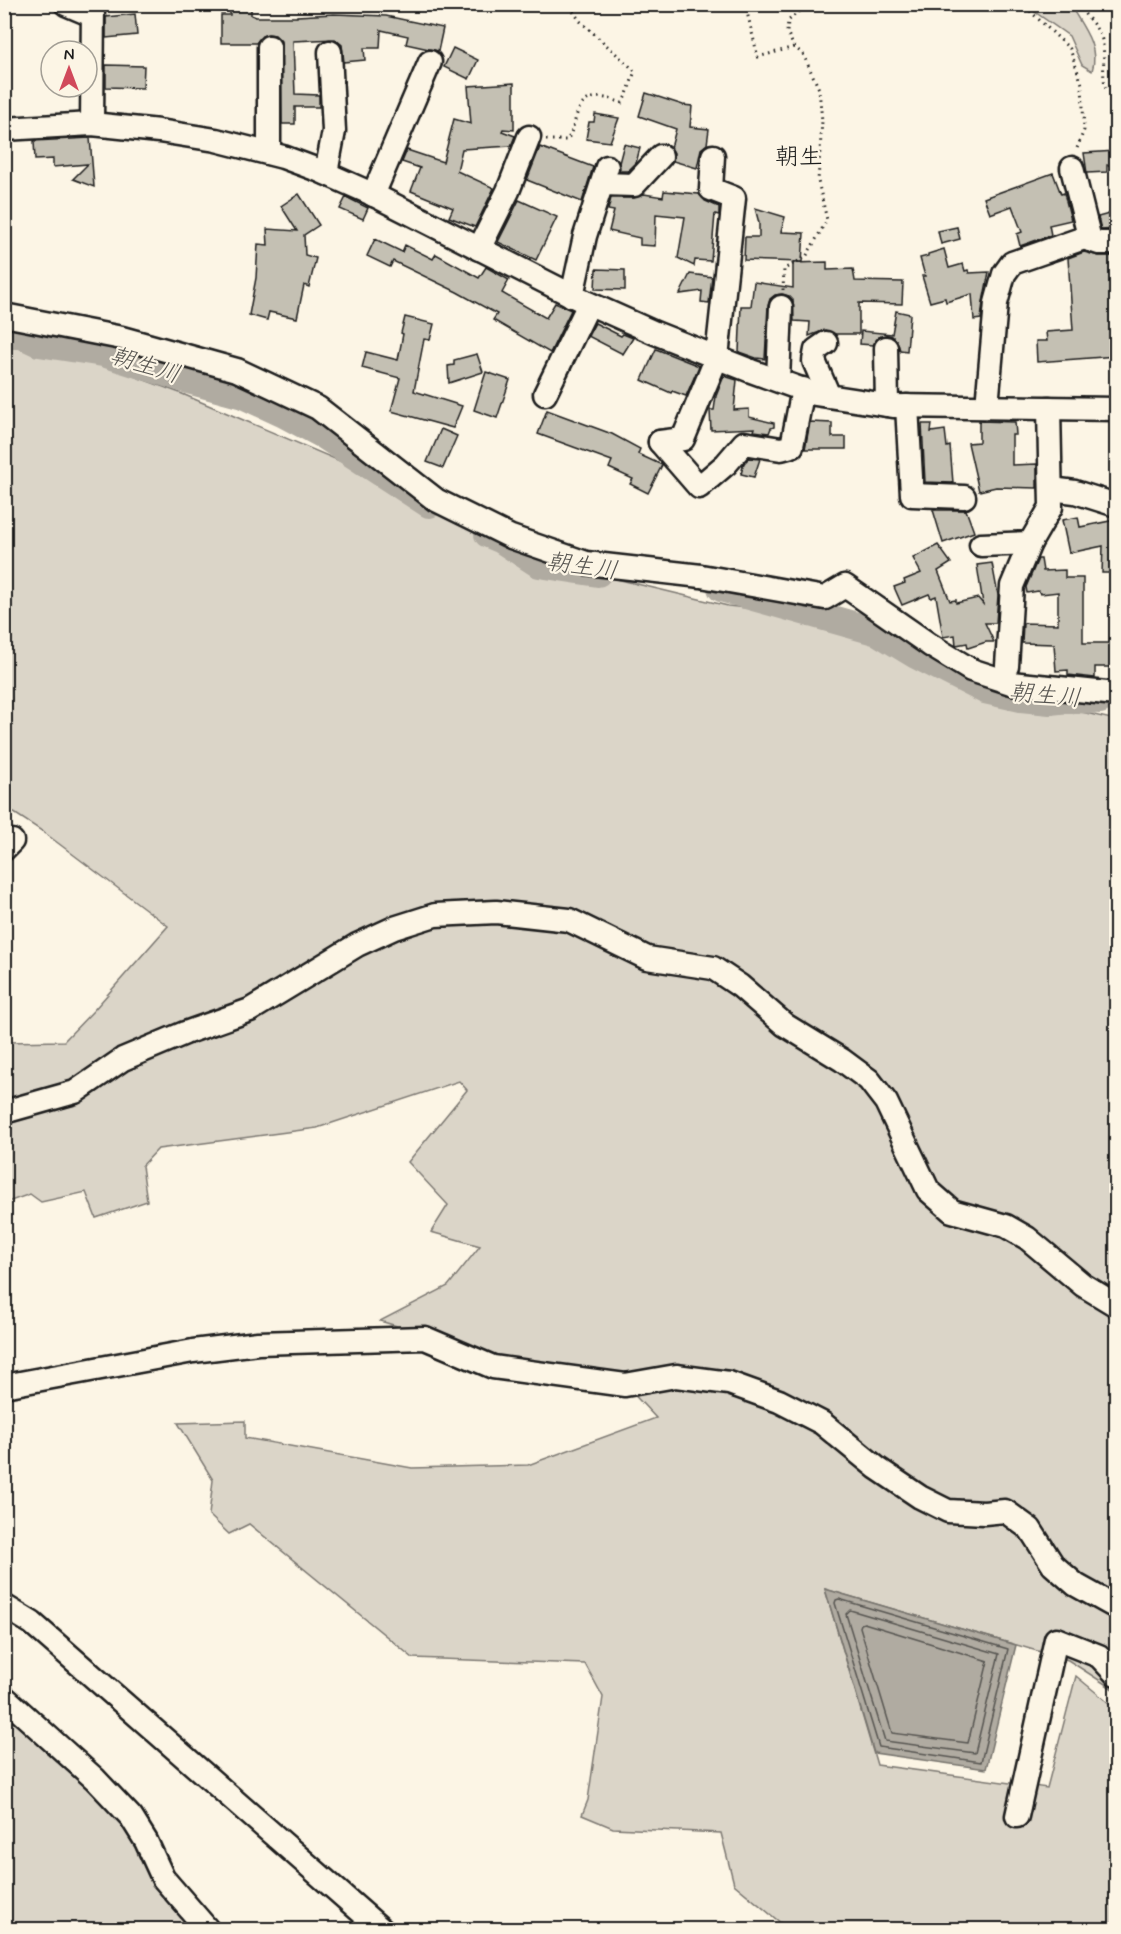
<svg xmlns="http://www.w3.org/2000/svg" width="1121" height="1934" font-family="Mynerve,'Klee One',sans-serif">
<rect width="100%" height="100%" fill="#fcf5e5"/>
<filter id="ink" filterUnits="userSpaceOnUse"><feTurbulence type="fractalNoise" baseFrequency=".0167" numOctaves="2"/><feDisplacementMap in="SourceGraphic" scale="12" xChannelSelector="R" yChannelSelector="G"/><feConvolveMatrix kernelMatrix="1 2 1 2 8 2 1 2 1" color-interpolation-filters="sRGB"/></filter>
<g filter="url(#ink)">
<!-- green -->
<g fill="#dbd5c8" stroke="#7c7872" stroke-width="1.5">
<path d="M1025 5H1070C1082 26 1100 47 1092 71L1082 65 1069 36Z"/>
<path d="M5 335H22L180 393 403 488 571 568 728 606 844 618 948 681 1116 720V1691L1068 1660 825 1589 877 1765 1047 1788 1076 1676 1116 1709V1929H788L734 1884 721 1833 613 1828 582 1815 588 1800 603 1697 585 1664 413 1658 249 1524 229 1534 209 1515 213 1480 178 1423 245 1421V1438L412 1468 528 1465 656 1418 625 1385 573 1378 380 1321 448 1286 480 1246 431 1232 448 1205 408 1162 467 1090 459 1081 317 1128 158 1149 142 1166 147 1201 96 1218 86 1192 41 1202 30 1194 5 1203V1042L64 1041 93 1011 168 926 42 831 5 807Z"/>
<path d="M4 1701 134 1822 207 1929H5Z"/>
</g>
<!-- water -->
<path fill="#b0aba1" stroke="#75726c" stroke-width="1.5" d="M825 1589 1016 1645 986 1769 874 1753Z"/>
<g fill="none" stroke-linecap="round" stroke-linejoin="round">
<!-- shore -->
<g stroke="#575551" stroke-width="1.5">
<path d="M839 1599 1008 1649 981 1762 879 1747 835 1603 836 1600Z"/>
<path d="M850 1610 999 1654 975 1753 885 1741 846 1614Z"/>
<path d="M864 1623 988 1661 968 1743 892 1733 860 1627 861 1624Z"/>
</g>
<!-- river -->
<g stroke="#b0aba1" stroke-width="28">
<path d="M4 335H22L39 343 103 353 188 380 243 395 282 413 325 436 429 504"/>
<path d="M488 534 502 540 539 564 598 573"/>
<path d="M721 588 878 632 916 655 985 690 1021 698 1050 701 1069 699 1100 700"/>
</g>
</g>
<!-- building -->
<g fill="#c4c0b3" stroke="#1c1c1c" stroke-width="1.5">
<path d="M230 4H251V15L256 17H297V16L334 14 386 16 443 28 438 51 406 44 408 36 381 30 380 48H364L365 60 344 62 342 45 335 39 293 41 295 94 319 95V107H295V124H282L281 41 275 35 268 34 262 36 256 43H221V15H230Z"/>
<path d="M135 14 137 35 106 38V17Z"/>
<path d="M453 48 478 60 469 79 444 67Z"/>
<path d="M106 65 144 66 143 88 106 87Z"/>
<path d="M514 83V130L503 129 502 131 515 136 511 146 462 149 457 171 494 188 475 227 449 217 453 208 411 191 420 168 402 162 407 150 443 162 454 119 471 124 468 86Z"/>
<path d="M646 93 683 105 692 106 690 127 709 129 707 144 701 149 697 168 673 161 674 153 671 148 676 129 639 116Z"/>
<path d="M595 114 619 118 610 142 586 139 589 122H594Z"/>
<path d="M90 138 94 187 73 179 88 164 53 167V159L35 160 34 141Z"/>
<path d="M624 144 640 148 636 163 628 171H620L619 163Z"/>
<path d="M540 147 593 167 582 202 527 180Z"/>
<path d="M1116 151V165H1107V172L1087 173 1084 153Z"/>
<path d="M1053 173 1061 194 1064 193 1071 220 1049 225 1051 235 1020 246 1017 234 1022 232 1012 206 990 214 984 198Z"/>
<path d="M664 191 699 194 705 201 719 207V215L715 214 711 261 695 260 694 266 678 258 685 217 656 214 655 246 640 245V238L609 231 614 211 608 210 611 198H634L644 194 663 197Z"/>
<path d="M299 194 319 225 304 235 305 255 316 258 309 287 304 285 297 318 269 312 267 320 249 315 256 278 258 244 268 245 267 229 297 231 281 206Z"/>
<path d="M346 197 368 208 363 219 340 209Z"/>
<path d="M519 200 557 217 536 260 498 242Z"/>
<path d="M755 208 785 217 781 232 804 233 802 262 744 260 745 237H759V223Z"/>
<path d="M1116 212V229L1101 230 1098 217Z"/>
<path d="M957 227 960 239 941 244 938 231Z"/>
<path d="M375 239 402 252 405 245 433 259 436 254 479 278 486 267 509 280 502 293 546 318 555 303 571 310 550 353 493 320 497 314 457 292 393 261 390 267 367 256Z"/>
<path d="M944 249 949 268 963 264 965 271 968 270 969 273 989 272 983 302 981 319 974 320 972 294 946 302 945 298 930 302 922 276H925L920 258 928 256V254Z"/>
<path d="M1084 252 1099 256H1116V356L1037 362 1036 341H1047L1046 332 1073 330 1068 258Z"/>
<path d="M827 262V270L853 269 855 281 903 282 902 304 859 303V334H835L825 330 809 336 810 322 794 321 793 300 789 296 782 294 775 295 770 299 768 306 765 359 756 358 739 352 741 306H751L754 282 793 288V263Z"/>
<path d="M596 269 625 270V290L595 289Z"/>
<path d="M690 274 712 277 709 303 701 302 702 291 680 294Z"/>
<path d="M896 311 910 314 907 351 900 350 897 341 892 336 886 335 879 337 873 345 860 344 861 331 892 334Z"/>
<path d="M405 317 434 324 430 340 424 339 414 391 462 406 453 428 391 411 400 378 362 368 366 352 398 360 403 334 401 333Z"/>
<path d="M595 323 621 336 623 334 633 338 623 354 588 336Z"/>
<path d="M656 349 699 366 686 396 672 391 671 393 642 380Z"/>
<path d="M477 354 483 372 449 383 448 366 454 365V360Z"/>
<path d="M486 372 510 380 497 418 474 410Z"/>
<path d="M724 376 737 380 734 410 749 409V417L774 423V427L771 428 769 433 754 431 755 428 711 430 710 410H714L716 396Z"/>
<path d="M547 410 612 434 640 449 638 454 662 465 648 493 630 484 633 479 609 468 612 461 538 434Z"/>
<path d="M979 421 1015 422 1016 435H1012V465L1037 464V488L996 487 979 491 968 443 979 442Z"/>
<path d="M810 422 832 423V437H846V449H805Z"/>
<path d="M922 424H932L931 432 945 430 947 447 950 446 953 483 925 482Z"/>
<path d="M441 429 457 436 443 468 427 462Z"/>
<path d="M749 458 760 459 754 477 741 474 744 463Z"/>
<path d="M933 510H966L974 532 943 543Z"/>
<path d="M1078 517 1080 527 1115 520 1116 573H1102L1103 546 1069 553 1062 520Z"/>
<path d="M938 545 951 563 938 571 950 601 956 600V603L978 598 983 604 977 565 992 563 998 595 996 623H985L994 642H986L968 648 967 643 956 645 955 635 943 637 936 596 931 598 929 594 902 605 894 587 905 583 904 580 921 573 913 558Z"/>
<path d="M1038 559H1041L1043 571 1065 570V578H1083V643H1116V667H1095V678L1068 675V670L1056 671 1054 644 1022 643 1023 623 1058 624V592L1041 594 1038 591 1027 593 1026 587Z"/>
</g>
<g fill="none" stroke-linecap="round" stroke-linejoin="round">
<!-- minor casing -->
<g stroke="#1c1c1c" stroke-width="27">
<g id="minor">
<path d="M66 4 92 15"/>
<path d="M269 47V153"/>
<path d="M92 124 93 4"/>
<path d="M4 129 92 124 159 131 216 140 283 157 318 170 370 193 579 299 655 333 751 371 815 394 893 406 1116 409"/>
<path d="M1072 168 1090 240"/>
<path d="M326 173 334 131 330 52"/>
<path d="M602 184 634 185 661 156"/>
<path d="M373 195 430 62"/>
<path d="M479 249 508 191 529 137"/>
<path d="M572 296 585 236 607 167"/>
<path d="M4 315 122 338 237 370 318 408 436 500 511 537 586 563 701 576 825 598 845 586 930 645 971 670 1011 683 1116 694"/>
<path d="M826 343 816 350 814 361 829 396"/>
<path d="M886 348 887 405"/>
<path d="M778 380 781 307"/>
<path d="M545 394 589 304"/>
<path d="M907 406 912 495 964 497"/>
<path d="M987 406 996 303 1004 274 1012 263 1084 238 1099 243H1116"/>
<path d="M660 442 683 439 717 357 734 198 711 189 713 156"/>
<path d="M660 442 699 487 726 464 744 443 781 449 792 446 803 389"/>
<path d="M1051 489 1075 492 1116 505"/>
<path d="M981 545 1030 543 1051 507 1049 408"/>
<path d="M1007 666 1012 586 1030 543"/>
<path d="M4 849 12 841"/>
<path d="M4 1112 75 1092 123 1059 185 1033 250 1010 357 945 394 928 435 915 496 912 569 920 647 958 713 968 740 986 785 1025 842 1060 869 1080 886 1102 928 1190 952 1211 1006 1226 1027 1238 1083 1285 1116 1305"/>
<path d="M4 1386 193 1351 258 1343 425 1338 493 1367 625 1385 676 1376 729 1383 779 1401 822 1423 877 1468 920 1497 948 1511 984 1513 1005 1511 1030 1529 1053 1565 1076 1585 1112 1605 1116 1606"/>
<path d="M4 1606 32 1623 382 1930"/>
<path d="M4 1697 95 1779 131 1817 146 1841 163 1878 208 1930"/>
<path d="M1017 1816 1056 1639 1099 1656 1116 1674"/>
</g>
</g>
<!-- path -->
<g stroke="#1c1c1c" stroke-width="3" stroke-dasharray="1.5 4.5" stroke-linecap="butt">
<path d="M745 4 758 57 794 47"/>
<path d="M1078 4C1085 17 1098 26 1102 40 1106 56 1101 73 1106 88L1116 92"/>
<path d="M1030 11 1070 49 1082 84 1084 130 1076 151"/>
<path d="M546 140H567C572 133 573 126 576 117 583 92 601 95 622 103L627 94 635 71 580 21 568 4"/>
<path d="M783 290 784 269 806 257 827 220 818 181 822 121 819 89 803 54 794 47 787 32 788 21 808 4"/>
</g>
<!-- minor -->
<use href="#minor" stroke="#fcf5e5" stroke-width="22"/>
</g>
</g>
<g text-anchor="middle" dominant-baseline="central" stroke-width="4.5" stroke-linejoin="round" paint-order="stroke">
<!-- neighbourhood labels -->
<g font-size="24" fill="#1c1c1c" stroke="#fcf5e5">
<text x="799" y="157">朝生</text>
</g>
<!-- water labels -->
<g font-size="24" font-style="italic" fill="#575551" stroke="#fcf5e5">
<text transform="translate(145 366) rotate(17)">朝生川</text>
<text transform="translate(582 567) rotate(8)">朝生川</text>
<text transform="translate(1045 696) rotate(5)">朝生川</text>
</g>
</g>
<!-- margin -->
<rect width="1121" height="1934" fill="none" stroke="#fcf5e5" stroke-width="24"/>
<rect x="12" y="12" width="1097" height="1910" fill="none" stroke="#1c1c1c" stroke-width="2" filter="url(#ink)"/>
<!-- north arrow -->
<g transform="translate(69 69)"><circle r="28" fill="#fcf5e5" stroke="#a29e95" stroke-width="1.5"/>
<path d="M0-4.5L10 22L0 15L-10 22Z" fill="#d1495b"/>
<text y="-9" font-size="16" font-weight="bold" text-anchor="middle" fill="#1c1c1c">N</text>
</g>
</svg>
